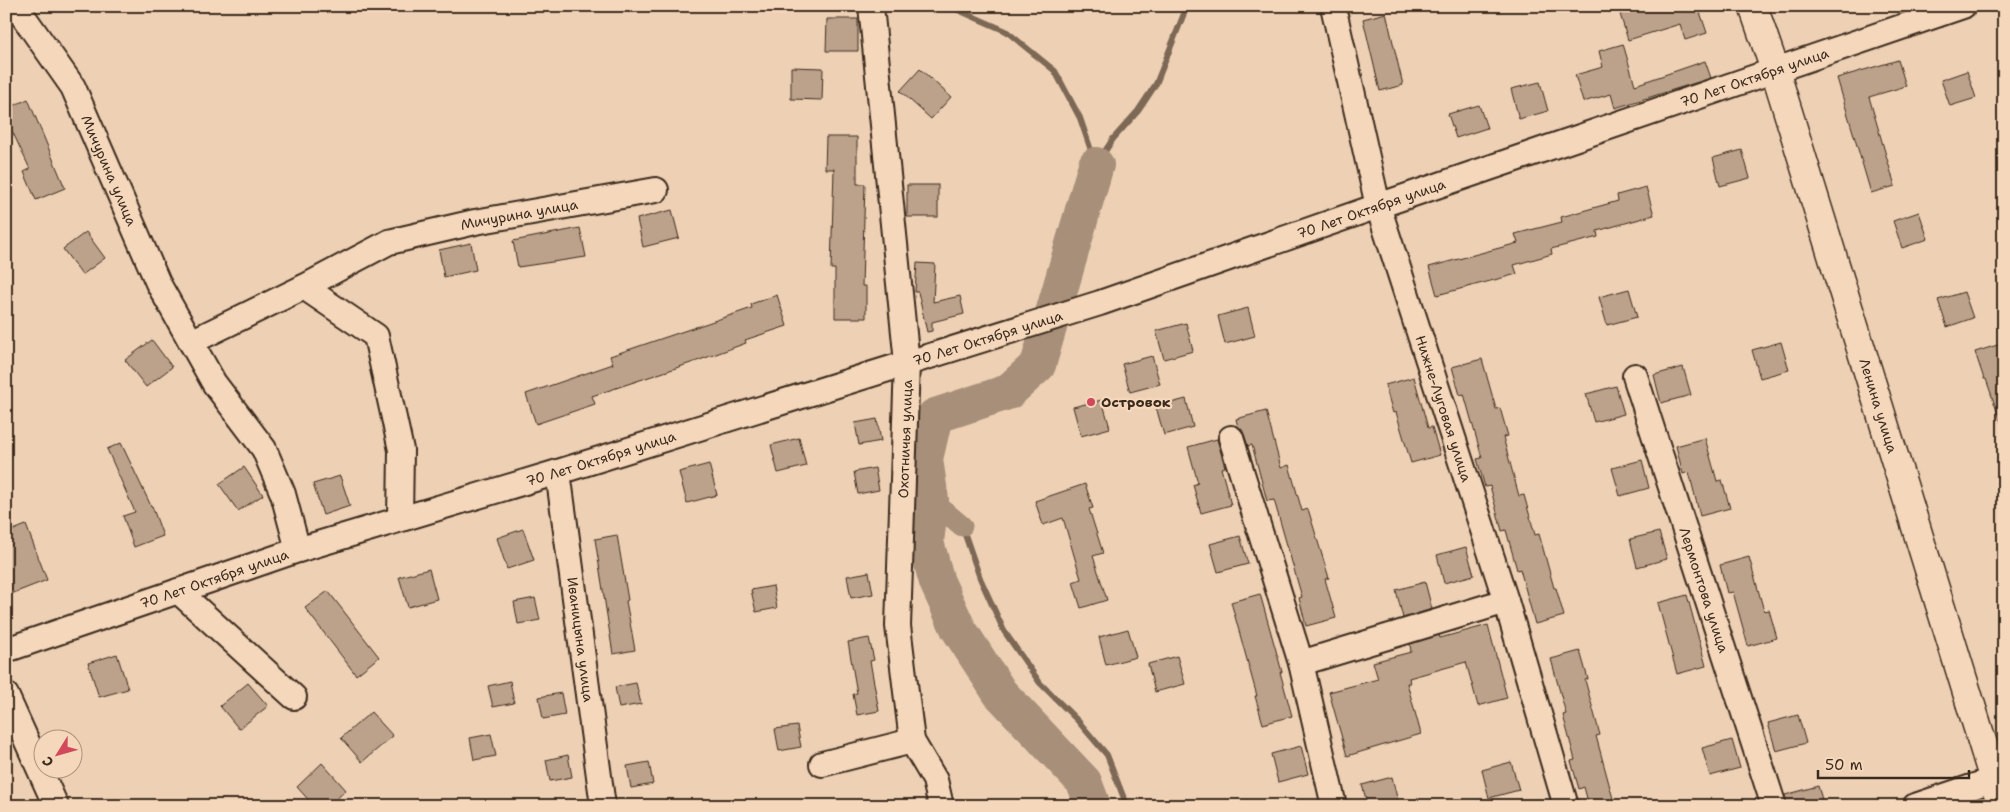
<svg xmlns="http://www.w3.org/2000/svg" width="2010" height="812" font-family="'Shantell Sans',sans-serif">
<rect width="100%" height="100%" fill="#eed1b5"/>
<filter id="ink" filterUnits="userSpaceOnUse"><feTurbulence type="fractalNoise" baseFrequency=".02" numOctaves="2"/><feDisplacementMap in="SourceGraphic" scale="10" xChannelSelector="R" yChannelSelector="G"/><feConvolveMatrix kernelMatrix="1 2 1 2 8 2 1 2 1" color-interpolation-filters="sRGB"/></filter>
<g filter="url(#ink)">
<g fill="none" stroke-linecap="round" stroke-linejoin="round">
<!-- stream -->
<g stroke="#7c6755" stroke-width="6">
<path d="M949 6 1006 31 1055 71 1080 118 1096 165"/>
<path d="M1096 165 1113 139 1138 111 1156 84 1187 6"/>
<path d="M962 526 980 578 1004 631 1040 683 1078 721 1107 755 1127 806"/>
</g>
<!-- canal -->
<path stroke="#a78f79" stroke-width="21" d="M931 500 962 526"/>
<!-- river -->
<path stroke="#a78f79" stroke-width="36" d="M1093 806 1084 782 1000 693 958 628 937 582 926 542 931 500 925 459 935 416 1008 392 1038 365 1096 165"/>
</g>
<!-- building -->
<g fill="#bca28b" stroke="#3b2a1e">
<path d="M1646 6H1698L1707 33 1685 40 1680 24 1628 40 1620 14Z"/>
<path d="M1386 13 1403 85 1380 91 1363 19Z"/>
<path d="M827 19H858V51H826Z"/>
<path d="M1623 44 1635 85 1705 61 1711 78 1615 108 1611 94 1583 102 1575 75 1603 67 1599 51Z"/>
<path d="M1898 60 1906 86 1869 97 1895 186 1871 193 1837 78Z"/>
<path d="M791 67 823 68 822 100 791 99Z"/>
<path d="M920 69 951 97 931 119 900 91Z"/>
<path d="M1967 71 1976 98 1950 106 1941 80Z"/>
<path d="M1540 82 1548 111 1519 119 1511 89Z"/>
<path d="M28 99 65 188 36 200 24 172 30 169 6 118V109Z"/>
<path d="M1479 105 1487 128 1456 138 1448 114Z"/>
<path d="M826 137H857V184H865L862 286H866V318H835V269H831L834 169H825Z"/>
<path d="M1742 150 1750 178 1720 186 1713 158Z"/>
<rect x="907" y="185" width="31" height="32"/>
<path d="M1646 187 1654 215 1597 231 1598 237 1551 249 1552 254 1514 265 1517 274 1437 295 1429 267 1518 243 1515 234 1562 222 1561 217 1618 201 1617 195Z"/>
<path d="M672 210 679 238 643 247 637 219Z"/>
<path d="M1919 212 1928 239 1902 248 1893 221Z"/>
<path d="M580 228 586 257 518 267 513 241Z"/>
<path d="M86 232 105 258 82 275 63 249Z"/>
<path d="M471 243 476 270 444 277 439 250Z"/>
<path d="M917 263 935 264 933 302 960 296 964 314 932 322V331L927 332 918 292H915Z"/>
<path d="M1629 289 1637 317 1607 325 1599 297Z"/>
<path d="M1964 292 1973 318 1947 327 1938 300Z"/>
<path d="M777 295 787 326 745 340 746 343 697 361 592 396 595 404 536 424 526 394 613 364 610 356 752 308 751 304Z"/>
<path d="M1248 308 1255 336 1225 344 1218 316Z"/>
<path d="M1186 323 1193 351 1164 359 1156 331Z"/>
<path d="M152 340 172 367 146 387 125 360Z"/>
<path d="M1781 342 1789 370 1760 378 1752 350Z"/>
<path d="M2004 343V422L2001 423 1986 379H1984L1975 352Z"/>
<path d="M1152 356 1160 384 1130 392 1122 364Z"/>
<path d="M1482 359 1496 409 1500 408 1508 436 1503 437 1519 496 1524 495 1535 535 1539 534 1554 588H1556L1564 616 1535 624 1520 569 1517 570 1506 530 1502 531 1490 486 1485 487 1477 459 1482 458 1464 394 1460 395 1452 367Z"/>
<path d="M1683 367 1691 395 1661 403 1654 375Z"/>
<path d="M1414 377 1428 428 1432 427 1440 455 1411 463 1396 412 1393 413 1385 385Z"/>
<path d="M1616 386 1624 414 1594 422 1586 394Z"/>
<path d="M1186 399 1193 427 1164 435 1156 407Z"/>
<path d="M1102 400 1110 428 1081 436 1073 407Z"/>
<path d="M1266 411 1281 468 1289 465 1302 511 1308 509 1329 578 1325 579 1336 618 1306 626 1299 598 1302 597 1274 500 1267 501 1252 445 1248 446 1244 434 1238 427 1236 419Z"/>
<path d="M877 419 881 441 859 445 855 423Z"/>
<path d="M799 438 806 466 778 473 771 445Z"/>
<path d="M1705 438 1717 481 1722 480 1730 508 1700 516 1689 472 1683 474 1676 446Z"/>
<path d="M1217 439 1225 467 1221 468 1231 505 1201 513 1193 485 1198 483 1188 447Z"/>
<path d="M121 443 151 506H152L163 536 134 547 123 516 135 512 107 449Z"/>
<path d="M1642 460 1649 488 1620 496 1612 468Z"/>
<path d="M709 464 717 495 687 503 679 472Z"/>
<path d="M244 467 263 495 238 511 219 484Z"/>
<path d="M875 468 879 490 858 494 854 472Z"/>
<path d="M340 476 350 506 323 515 313 484Z"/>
<path d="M1085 484 1093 508 1089 509 1103 553 1093 556 1107 600 1081 608 1073 582 1081 579 1063 518 1043 525 1035 501Z"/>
<path d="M26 525 47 580 6 596V533Z"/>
<path d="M523 529 534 560 507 569 497 538Z"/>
<path d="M1659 532 1667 559 1637 567 1630 539Z"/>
<path d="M617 535 628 600 626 601 635 650 613 654 595 539Z"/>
<path d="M1240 536 1248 564 1218 572 1210 544Z"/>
<path d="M1466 547 1474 575 1444 583 1437 555Z"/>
<path d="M1749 557 1764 611 1769 610 1777 638 1748 646 1733 592 1727 593 1720 565Z"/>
<path d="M429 569 437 599 408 607 399 577Z"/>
<path d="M869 572 873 594 851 598 847 576Z"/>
<path d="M1425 582 1432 609 1403 618 1396 590Z"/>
<path d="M773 586 777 608 756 612 751 590Z"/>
<path d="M328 591 379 657 356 675 305 608Z"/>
<path d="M1260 594 1282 672H1280L1292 716 1263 724 1255 696H1257L1231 602Z"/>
<path d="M1687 595 1706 666 1677 674 1658 603Z"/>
<path d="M535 598 540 620 518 624 514 602Z"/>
<path d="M1488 625 1507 698 1478 706 1466 662 1409 678 1410 683H1407L1421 734 1347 756 1329 692 1378 679 1373 662 1411 652 1410 644 1439 635 1440 638Z"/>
<path d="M1128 629 1136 657 1106 665 1099 637Z"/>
<path d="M869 638 874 660 870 661 879 711 857 715 853 694 857 693 848 642Z"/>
<path d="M1580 651 1588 679 1585 680 1600 735 1596 736 1615 806H1589L1584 787 1579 789 1571 761 1575 760 1563 715 1566 714 1551 659Z"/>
<path d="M117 654 128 689 99 697 88 663Z"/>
<path d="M1177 656 1185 684 1155 692 1148 664Z"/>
<path d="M510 681 514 703 493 707 488 686Z"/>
<path d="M248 683 268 706 239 729 220 706Z"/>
<path d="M636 683 641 704 619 708 615 687Z"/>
<path d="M561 693 565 715 543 719 539 697Z"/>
<path d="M371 712 393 736 362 762 341 738Z"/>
<path d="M1798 715 1806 743 1776 751 1768 723Z"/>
<path d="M797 726 801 747 779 751 775 729Z"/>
<path d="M491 734 496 756 474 760 470 738Z"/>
<path d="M1732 740 1740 768 1710 776 1702 748Z"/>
<path d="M1301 746 1308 774 1278 782 1271 754Z"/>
<path d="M568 755 572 777 550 781 546 760Z"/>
<path d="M649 762 653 784 631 788 627 766Z"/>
<path d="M1511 762 1519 790 1489 798 1482 770Z"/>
<path d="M322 763 346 790 329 806H314L297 787Z"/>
<path d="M1392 777 1399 806H1368L1362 785Z"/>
<path d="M1818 786 1824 806H1787L1785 795Z"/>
</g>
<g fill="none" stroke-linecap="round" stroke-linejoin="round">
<!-- minor casing -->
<g stroke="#3b2a1e" stroke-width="28">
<g id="minor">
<path id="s1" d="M16 6 73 87 158 283 214 383 264 449 283 494 298 550"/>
<path d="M871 6 907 363 898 626 912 741 935 780 941 806"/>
<path id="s2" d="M1333 6 1378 206 1506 601 1566 806"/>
<path d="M304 287 376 336 401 450 400 519"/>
<path id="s3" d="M191 342 304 287 389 242 475 222 656 190"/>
<path id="s4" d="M1635 376 1774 806"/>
<path d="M1231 438 1301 663 1334 806"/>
<path id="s5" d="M558 472 603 806"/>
<path d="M178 591 294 697"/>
<path id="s6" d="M6 650 298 550 558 472 1100 303 1378 206 1963 6"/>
<path d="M1301 663 1506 601"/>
<path d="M6 695 56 806"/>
<path d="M822 764 912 741"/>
<path d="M1915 806 2004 776"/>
</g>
</g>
<!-- major casing -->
<g stroke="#3b2a1e" stroke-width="31">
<g id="major">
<path id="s7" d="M1753 6 1775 70 2002 806"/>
</g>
</g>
<!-- minor -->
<use href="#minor" stroke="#f5d8bb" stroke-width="24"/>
<!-- major -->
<use href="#major" stroke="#f5d8bb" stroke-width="28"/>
</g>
</g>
<!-- markers -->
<circle fill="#d1495b" stroke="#f5d8bb" stroke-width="2" cx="1091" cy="402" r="5"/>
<g text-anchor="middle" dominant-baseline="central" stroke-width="4.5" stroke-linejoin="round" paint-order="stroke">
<!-- street labels -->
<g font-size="14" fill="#3b2a1e" stroke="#f5d8bb">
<text stroke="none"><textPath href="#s6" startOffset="1840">70 Лет Октября улица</textPath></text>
<text stroke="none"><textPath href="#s1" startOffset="190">Мичурина улица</textPath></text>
<text stroke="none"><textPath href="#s6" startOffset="1435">70 Лет Октября улица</textPath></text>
<text stroke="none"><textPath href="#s3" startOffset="355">Мичурина улица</textPath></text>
<text stroke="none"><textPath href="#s6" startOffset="1030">70 Лет Октября улица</textPath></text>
<text stroke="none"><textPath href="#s7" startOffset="419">Ленина улица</textPath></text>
<text stroke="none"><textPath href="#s2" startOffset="418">Нижне-Луговая улица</textPath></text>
<text transform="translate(905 439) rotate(-88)">Охотничья улица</text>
<text stroke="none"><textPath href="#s6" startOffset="625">70 Лет Октября улица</textPath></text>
<text stroke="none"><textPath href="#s6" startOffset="220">70 Лет Октября улица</textPath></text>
<text stroke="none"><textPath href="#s4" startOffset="225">Лермонтова улица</textPath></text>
<text stroke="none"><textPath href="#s5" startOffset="169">Иваницына улица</textPath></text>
</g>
<!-- poi labels -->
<g font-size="14" font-weight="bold" fill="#3b2a1e" stroke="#f5d8bb" text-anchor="start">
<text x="1101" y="402">Островок</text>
</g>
</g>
<!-- margin -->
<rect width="2010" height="812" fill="none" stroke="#f5d8bb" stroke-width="25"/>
<rect x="12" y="12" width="1985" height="787" fill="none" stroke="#3b2a1e" stroke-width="2" filter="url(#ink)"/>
<!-- north arrow -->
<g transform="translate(58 754) rotate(233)"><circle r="24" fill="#f5d8bb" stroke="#ab927c"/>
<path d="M0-4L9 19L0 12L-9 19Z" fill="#d1495b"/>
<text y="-8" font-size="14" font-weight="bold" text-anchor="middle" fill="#3b2a1e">С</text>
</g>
<!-- scale -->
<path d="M1818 770v8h151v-8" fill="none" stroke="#3b2a1e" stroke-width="2.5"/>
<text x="1825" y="770" font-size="15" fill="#3b2a1e" stroke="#f5d8bb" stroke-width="4" paint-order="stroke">50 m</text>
</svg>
